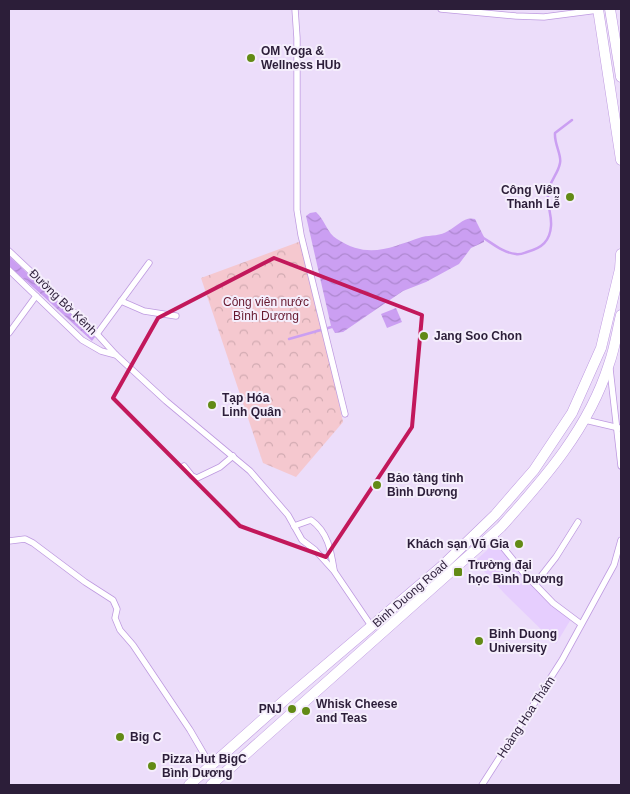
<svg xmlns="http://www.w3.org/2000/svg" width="630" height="794" font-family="Helvetica,sans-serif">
<defs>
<pattern id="park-crowns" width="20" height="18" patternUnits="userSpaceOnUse" patternTransform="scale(1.25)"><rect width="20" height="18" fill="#f5c8cf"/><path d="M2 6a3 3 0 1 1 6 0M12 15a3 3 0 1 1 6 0" fill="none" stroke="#d2abb2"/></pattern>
<pattern id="water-waves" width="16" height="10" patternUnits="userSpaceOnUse" patternTransform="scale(1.25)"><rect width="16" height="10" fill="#cb9ff2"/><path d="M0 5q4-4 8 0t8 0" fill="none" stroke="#ae88d0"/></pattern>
</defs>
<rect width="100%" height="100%" fill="#ecddfa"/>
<!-- built -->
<path fill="#e6cefe" d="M495 543 571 619 556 644 504 593 475 561Z"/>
<!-- park -->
<path fill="url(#park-crowns)" d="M304 240 343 422 296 477 263 463 201 278Z"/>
<!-- water -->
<g fill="url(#water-waves)">
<path d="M316 212C325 220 327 233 337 239 369 260 391 247 422 237 431 235 441 236 448 231 457 226 465 216 475 219L484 237V242L471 248 459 264 426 282 403 291 343 332 335 333 331 326 306 216 310 213Z"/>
<path d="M9 256 95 337 92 341 43 296 9 266Z"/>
<path d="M396 308 402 322 387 328 381 314Z"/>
</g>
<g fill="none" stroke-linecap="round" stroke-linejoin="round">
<!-- stream -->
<g stroke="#cb9ff2" stroke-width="2.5">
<path d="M482 237C492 243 503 253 516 254 520 255 524 253 527 252 542 248 550 241 551 226 552 215 547 206 548 195 548 182 558 175 560 163 562 155 554 144 555 133L572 120"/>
<path d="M289 339 335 326"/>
</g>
<!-- minor casing -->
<g stroke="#be9ae0" stroke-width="7">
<g id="minor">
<path d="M295 9 297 38V210L301 235 345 414"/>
<path d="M441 9 516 16 544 17 598 10"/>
<path d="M9 251 97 334 116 355"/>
<path d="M9 270 82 340 101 351 116 355 166 401 250 471 288 515 302 540 315 550 334 571 372 627"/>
<path d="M121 301 144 311 176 316"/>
<path d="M9 333 36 296"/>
<path d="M97 334 149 263"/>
<path d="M610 369 621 466"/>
<path d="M585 420 619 428"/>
<path d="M184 466 192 476 197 478 220 467 233 456"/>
<path d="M294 526 311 520C328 532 331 551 334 570"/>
<path d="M493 535 523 572 553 603 581 624"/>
<path d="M9 541 25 539 33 543 85 582 113 600 117 609 115 618 120 630 133 645 190 730 211 766"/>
<path d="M535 584 556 557 578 522"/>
<path d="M482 785 562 660 614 565 621 540"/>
</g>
</g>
<!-- trunk casing -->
<g stroke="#be9ae0" stroke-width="11">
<g id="trunk">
<path d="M598 9 621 160"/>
<path d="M610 9 621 77"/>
<path d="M189 785 287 698 441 567 495 515 534 470 572 413 601 348 620 269 621 254"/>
<path d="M211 785 501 527C545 478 589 428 609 364 615 348 617 331 621 315"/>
</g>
</g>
<!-- minor -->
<use href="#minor" stroke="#fff" stroke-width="5.5"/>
<!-- trunk -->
<use href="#trunk" stroke="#fff" stroke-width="10"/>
</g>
<!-- marked area -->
<path fill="none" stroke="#c2185b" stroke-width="4" stroke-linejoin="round" d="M274 258 422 315 412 427 326 557 240 526 113 398 158 318Z"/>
<!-- markers -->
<g fill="#628a15" stroke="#f5eefc" stroke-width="2">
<circle cx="251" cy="58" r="5"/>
<circle cx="570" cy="197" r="5"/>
<circle cx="424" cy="336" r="5"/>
<circle cx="212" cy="405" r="5"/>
<circle cx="377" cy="485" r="5"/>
<circle cx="519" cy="544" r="5"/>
<rect x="453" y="567" width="10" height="10" rx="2.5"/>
<circle cx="479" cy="641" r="5"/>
<circle cx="292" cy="709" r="5"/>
<circle cx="306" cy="711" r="5"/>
<circle cx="120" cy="737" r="5"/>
<circle cx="152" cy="766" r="5"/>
</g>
<g text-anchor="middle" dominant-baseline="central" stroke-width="4" stroke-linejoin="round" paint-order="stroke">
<!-- poi labels -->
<g font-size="12" font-weight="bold" fill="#2c1e39" stroke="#f5eefc" text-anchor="start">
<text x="261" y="51">OM Yoga &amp;<tspan x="261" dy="14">Wellness HUb</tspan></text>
<text x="560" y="190" text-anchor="end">Công Viên<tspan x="560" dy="14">Thanh Lễ</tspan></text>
<text x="434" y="336">Jang Soo Chon</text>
<text x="222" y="398">Tạp Hóa<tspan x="222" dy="14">Linh Quân</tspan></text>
<text x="387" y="478">Bảo tàng tỉnh<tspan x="387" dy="14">Bình Dương</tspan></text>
<text x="509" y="544" text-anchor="end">Khách sạn Vũ Gia</text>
<text x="468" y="565">Trường đại<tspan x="468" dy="14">học Bình Dương</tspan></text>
<text x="489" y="634">Binh Duong<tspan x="489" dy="14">University</tspan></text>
<text x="316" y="704">Whisk Cheese<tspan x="316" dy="14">and Teas</tspan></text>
<text x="282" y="709" text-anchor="end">PNJ</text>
<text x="130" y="737">Big C</text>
<text x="162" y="759">Pizza Hut BigC<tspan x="162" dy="14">Bình Dương</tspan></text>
</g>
<!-- street labels -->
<g font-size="12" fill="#2c1e39" stroke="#f5eefc">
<text transform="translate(63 302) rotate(44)">Đường Bờ Kênh</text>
<text transform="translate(410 594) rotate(-41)">Binh Duong Road</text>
<text transform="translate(526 717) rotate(-57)">Hoàng Hoa Thám</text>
</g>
<!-- park labels -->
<g font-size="12" fill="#66192f" stroke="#f5eefc">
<text x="266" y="302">Công viên nước<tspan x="266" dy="14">Bình Dương</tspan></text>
</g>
</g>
<!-- border -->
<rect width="630" height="794" fill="none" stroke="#2c1e39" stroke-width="20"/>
</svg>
